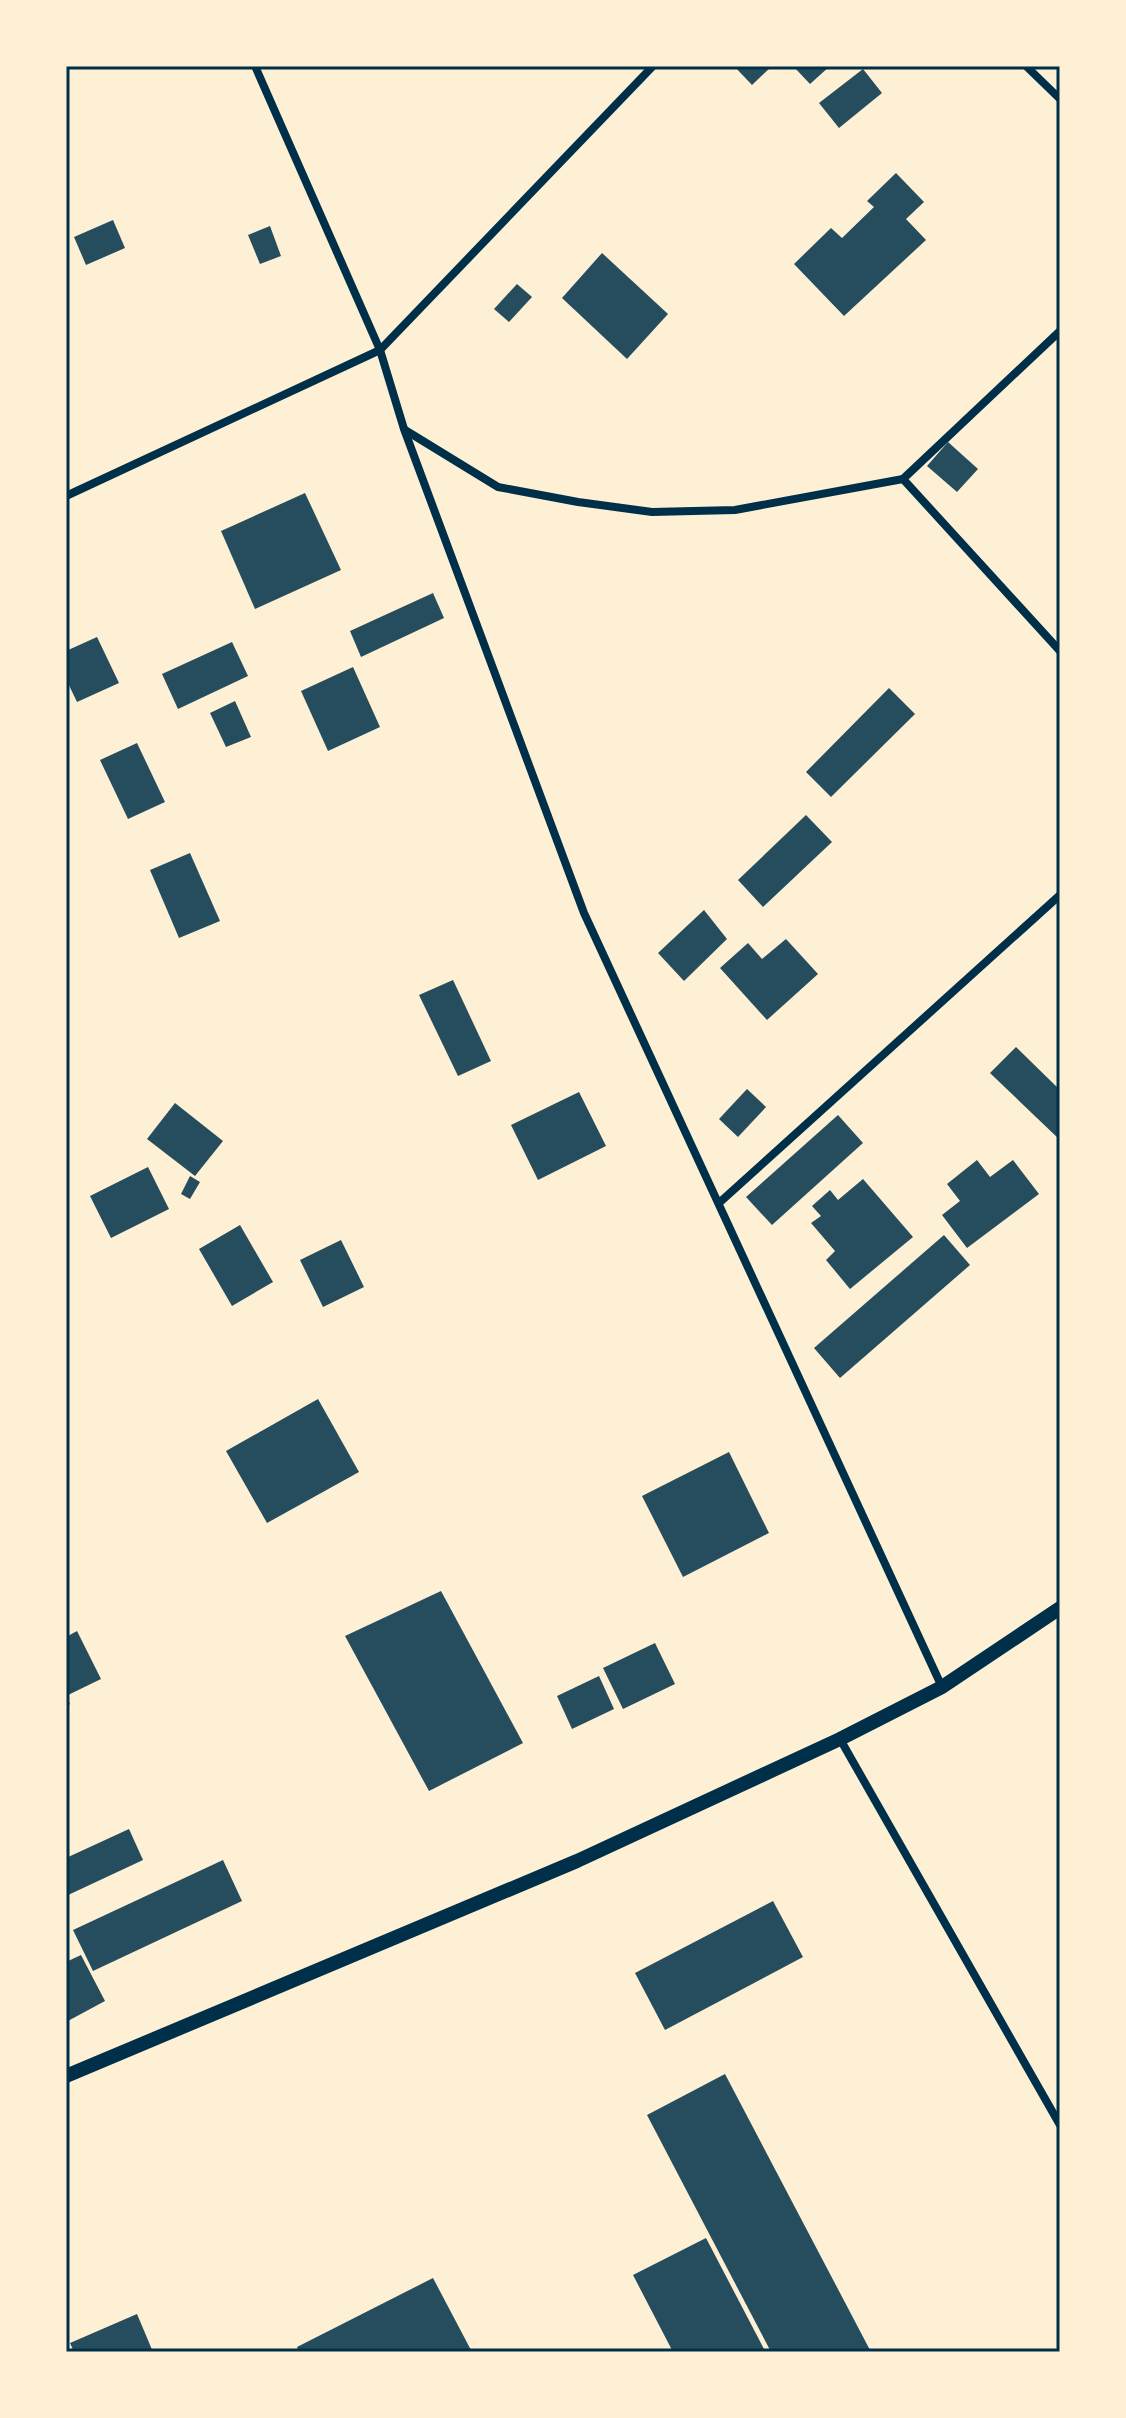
<svg xmlns="http://www.w3.org/2000/svg" width="1126" height="2418" font-family="'Exo 2',sans-serif">
<rect width="100%" height="100%" fill="#fdf0d5"/>
<!-- building -->
<g fill="#264d5e">
<path d="M734 66H772L752 85Z"/>
<path d="M793 66H830L810 84Z"/>
<path d="M863 69 882 93 839 128 819 103Z"/>
<path d="M896 173 924 202 906 219 926 240 844 316 794 264 831 228 842 238 874 207 867 201Z"/>
<path d="M113 220 125 248 86 265 74 237Z"/>
<path d="M270 226 281 256 260 264 248 235Z"/>
<path d="M602 253 668 314 627 359 562 298Z"/>
<path d="M517 284 532 297 509 322 494 309Z"/>
<path d="M948 442 978 469 957 492 927 466Z"/>
<path d="M305 493 341 570 255 609 221 531Z"/>
<path d="M433 593 444 618 361 657 350 631Z"/>
<path d="M97 637 119 683 77 702 66 679V651Z"/>
<path d="M232 642 248 676 178 709 162 674Z"/>
<path d="M353 667 380 727 328 751 301 691Z"/>
<path d="M889 688 915 714 831 797 806 772Z"/>
<path d="M235 701 251 737 226 747 210 713Z"/>
<path d="M137 743 165 802 128 819 100 760Z"/>
<path d="M806 815 832 842 763 907 738 880Z"/>
<path d="M190 853 220 921 179 938 150 870Z"/>
<path d="M704 910 727 939 684 981 658 953Z"/>
<path d="M786 939 818 974 767 1020 720 968 748 943 762 959Z"/>
<path d="M453 980 491 1061 458 1076 419 995Z"/>
<path d="M1016 1047 1060 1090V1140L990 1073Z"/>
<path d="M747 1089 766 1107 738 1137 719 1119Z"/>
<path d="M579 1092 606 1146 538 1180 511 1125Z"/>
<path d="M175 1103 223 1141 195 1176 147 1139Z"/>
<path d="M838 1115 863 1143 772 1225 746 1197Z"/>
<path d="M977 1160 990 1177 1013 1160 1039 1194 967 1248 942 1215 960 1201 947 1184Z"/>
<path d="M148 1167 169 1209 111 1238 90 1196Z"/>
<path d="M190 1176 200 1182 190 1199 181 1194Z"/>
<path d="M863 1179 913 1237 850 1289 826 1260 835 1251 811 1223 821 1216 812 1206 830 1190 838 1200Z"/>
<path d="M240 1225 273 1282 232 1306 199 1249Z"/>
<path d="M944 1235 970 1265 840 1378 814 1348Z"/>
<path d="M341 1240 364 1287 323 1307 300 1260Z"/>
<path d="M318 1399 359 1472 267 1523 226 1451Z"/>
<path d="M729 1452 769 1533 683 1577 642 1496Z"/>
<path d="M441 1591 523 1743 429 1791 345 1636Z"/>
<path d="M77 1631 101 1679 66 1696 70 1704 66 1707V1637Z"/>
<path d="M655 1643 675 1684 623 1709 603 1668Z"/>
<path d="M599 1676 614 1709 572 1729 557 1696Z"/>
<path d="M129 1829 143 1860 66 1896V1858Z"/>
<path d="M223 1860 242 1901 93 1971 73 1930Z"/>
<path d="M773 1901 803 1957 665 2030 635 1973Z"/>
<path d="M81 1955 105 2001 66 2022V1962Z"/>
<path d="M725 2074 871 2352H771L647 2115Z"/>
<path d="M706 2238 764 2349 758 2352H673L633 2275Z"/>
<path d="M433 2278 472 2352H299L297 2347Z"/>
<path d="M137 2314 153 2352H74L70 2343Z"/>
</g>
<g fill="none" stroke-linecap="round" stroke-linejoin="round">
<!-- minor -->
<g stroke="#003049" stroke-width="8">
<path d="M255 66 380 350 404 429 584 913 942 1687"/>
<path d="M1026 66 1060 99"/>
<path d="M1060 331 903 479 1060 651"/>
<path d="M405 430 498 487 578 502 652 512 735 510 903 479"/>
<path d="M66 496 380 350 653 66"/>
<path d="M719 1203 1060 895"/>
<path d="M840 1739 1060 2125"/>
</g>
<!-- tertiary -->
<path stroke="#003049" stroke-width="14" d="M66 2076 577 1861 840 1739 942 1687 1060 1608"/>
</g>
<!-- border -->
<rect width="1126" height="2418" fill="none" stroke="#fdf0d5" stroke-width="136"/>
<rect x="68" y="68" width="990" height="2282" fill="none" stroke="#003049" stroke-width="3"/>
</svg>
